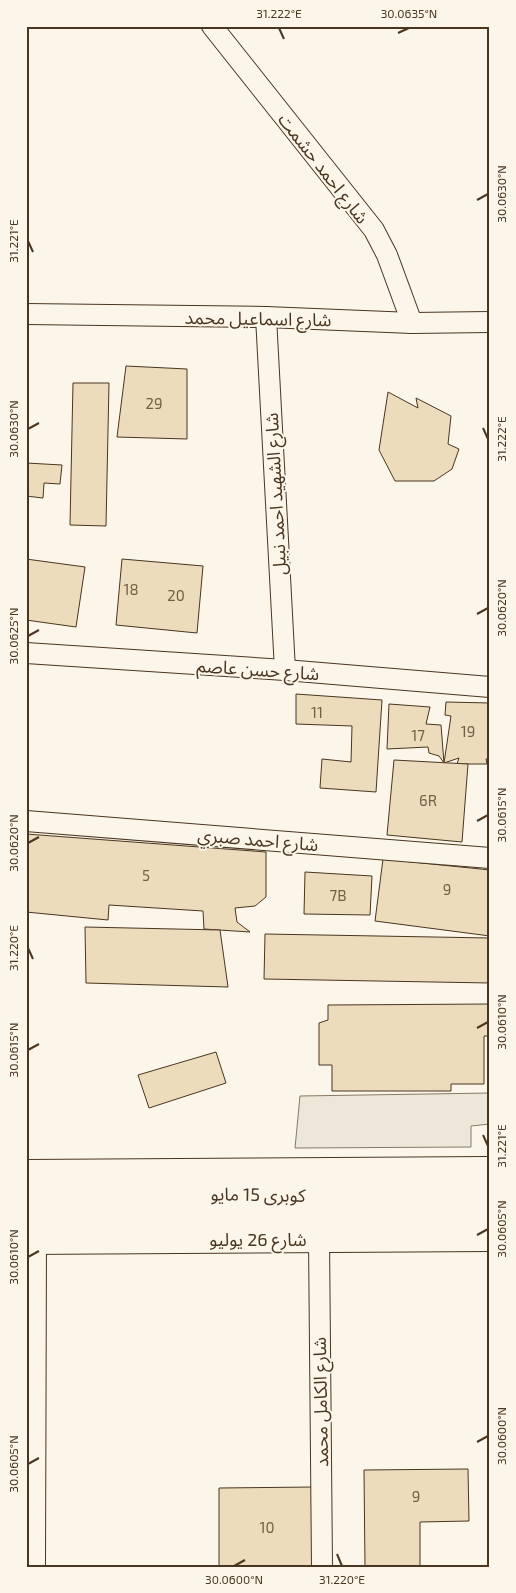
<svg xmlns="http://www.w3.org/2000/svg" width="516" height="1593" font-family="'Exo 2','Noto Sans Arabic',sans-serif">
<rect width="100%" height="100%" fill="#fbf6e9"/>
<!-- parking -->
<path fill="#ede7d9" stroke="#887966" d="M490 1093V1124L471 1126V1147L295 1148 300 1096Z"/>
<!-- building -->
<g fill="#ecdcbc" stroke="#4a3520">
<path d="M126 366 187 369V439L117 437Z"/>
<path d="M73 383H109L106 526 70 525Z"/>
<path d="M388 392 418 408 416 398 451 416 448 444 459 449 452 469 434 481H395L379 450Z"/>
<path d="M26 463 62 465 60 484 44 483 43 498 26 496Z"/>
<path d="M26 559 85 567 76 627 26 620Z"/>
<path d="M122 559 203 566 197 633 116 625Z"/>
<path d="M296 694 382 700 376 792 320 788 322 759 351 762 352 726 296 724Z"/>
<path d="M446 702 490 703V759H486L487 764H457L459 758 444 763 451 716 445 715Z"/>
<path d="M389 704 430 707 426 724 441 725 444 763 439 756 429 753 428 747 387 749Z"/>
<path d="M394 760 468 764 462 842 387 835Z"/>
<path d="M26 834 266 852V897L255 906 235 908 237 922 250 932 204 929 203 911 109 905 108 920 26 912Z"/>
<path d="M383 859 490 870V936L375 921Z"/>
<path d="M305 872 372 876 370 915 304 914Z"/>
<path d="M85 927 220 930 228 987 86 983Z"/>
<path d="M265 934 490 938V983L264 979Z"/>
<path d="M490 1004V1036H484V1084H451V1091H332V1065H319V1023L328 1020V1005Z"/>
<path d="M216 1052 226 1083 149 1108 138 1075Z"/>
<path d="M468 1469 469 1521 420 1522V1567H365L364 1470Z"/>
<path d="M314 1487V1567H219V1488Z"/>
</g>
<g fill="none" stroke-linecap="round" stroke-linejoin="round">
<!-- street casing -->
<g stroke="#4a3520" stroke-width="22">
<g id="street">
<path d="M212 26 374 230 387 255 412 323"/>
<path d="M26 314 266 317 412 323 490 322"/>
<path d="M266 317 285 670"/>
<path d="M26 653 285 670 490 687"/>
<path d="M26 821 490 858"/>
<path d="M319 1238 322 1567"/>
<path d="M35 1567 36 1240"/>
</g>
</g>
<!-- secondary casing -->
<g stroke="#4a3520" stroke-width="30">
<g id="secondary">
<path d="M26 1174 490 1171"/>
<path d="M26 1240 490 1237"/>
</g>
</g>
<!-- highway casing -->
<g stroke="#4a3520" stroke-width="30">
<g id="highway">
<path d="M26 1190 312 1195 490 1190"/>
<path d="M26 1215 316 1218 490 1214"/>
</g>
</g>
<!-- street -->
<use href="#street" stroke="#fbf6e9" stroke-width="20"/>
<!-- secondary -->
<use href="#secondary" stroke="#fbf6e9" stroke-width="28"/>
<!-- highway -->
<use href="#highway" stroke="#fbf6e9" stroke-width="28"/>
</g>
<!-- ticks -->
<path fill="none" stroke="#4a3520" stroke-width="2" d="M279 28 284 39M398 33 409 28M477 200 488 194M28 241 33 252M483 428 488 439M28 429 39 423M477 614 488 608M28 636 39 630M477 821 488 815M28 843 39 837M28 948 33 959M477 1028 488 1022M28 1050 39 1044M483 1135 488 1146M477 1235 488 1229M28 1257 39 1251M477 1442 488 1436M28 1464 39 1458M337 1554 342 1566M234 1566 245 1560"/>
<g text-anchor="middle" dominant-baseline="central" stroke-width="4" stroke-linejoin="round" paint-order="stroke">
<!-- number labels -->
<g font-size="15" fill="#725f47">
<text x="154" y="403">29</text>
<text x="131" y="589">18</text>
<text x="176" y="595">20</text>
<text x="317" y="712">11</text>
<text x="468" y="731">19</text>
<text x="418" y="735">17</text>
<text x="428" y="800">6R</text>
<text x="146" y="875">5</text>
<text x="447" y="889">9</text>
<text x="338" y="895">7B</text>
<text x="416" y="1496">9</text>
<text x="267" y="1527">10</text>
</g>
<!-- street labels -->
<g font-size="18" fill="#4a3520" stroke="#fbf6e9">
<text transform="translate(324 168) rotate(52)">شارع احمد حشمت</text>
<text transform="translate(258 318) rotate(1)">شارع اسماعيل محمد</text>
<text transform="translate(275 494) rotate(-93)">شارع الشهيد احمد نبيل</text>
<text transform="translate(258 669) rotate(4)">شارع حسن عاصم</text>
<text transform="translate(258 839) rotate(5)">شارع احمد صبري</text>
<text transform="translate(258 1194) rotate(1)">كوبرى 15 مايو</text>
<text x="258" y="1239">شارع 26 يوليو</text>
<text transform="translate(320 1402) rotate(-91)">شارع الكامل محمد</text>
</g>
</g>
<!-- border -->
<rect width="516" height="1593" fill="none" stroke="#fbf6e9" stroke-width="55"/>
<rect x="28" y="28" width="460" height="1538" fill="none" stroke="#4a3520" stroke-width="2"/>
<g font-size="12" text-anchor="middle" fill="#4a3520">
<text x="279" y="18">31.222°E</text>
<text x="409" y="18">30.0635°N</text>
<text transform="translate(502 194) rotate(-90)" y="4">30.0630°N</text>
<text transform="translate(14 241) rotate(-90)" y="4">31.221°E</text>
<text transform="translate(14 429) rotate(-90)" y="4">30.0630°N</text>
<text transform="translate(502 439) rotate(-90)" y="4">31.222°E</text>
<text transform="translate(502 608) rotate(-90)" y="4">30.0620°N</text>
<text transform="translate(14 636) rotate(-90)" y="4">30.0625°N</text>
<text transform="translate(502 815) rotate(-90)" y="4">30.0615°N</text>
<text transform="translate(14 843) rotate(-90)" y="4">30.0620°N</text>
<text transform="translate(14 948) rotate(-90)" y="4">31.220°E</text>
<text transform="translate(502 1022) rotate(-90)" y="4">30.0610°N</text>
<text transform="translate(14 1050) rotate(-90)" y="4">30.0615°N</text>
<text transform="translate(502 1146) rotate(-90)" y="4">31.221°E</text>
<text transform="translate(502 1229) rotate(-90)" y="4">30.0605°N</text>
<text transform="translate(14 1257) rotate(-90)" y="4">30.0610°N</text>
<text transform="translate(502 1436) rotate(-90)" y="4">30.0600°N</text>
<text transform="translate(14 1464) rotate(-90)" y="4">30.0605°N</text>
<text x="234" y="1584">30.0600°N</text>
<text x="342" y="1584">31.220°E</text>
</g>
</svg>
